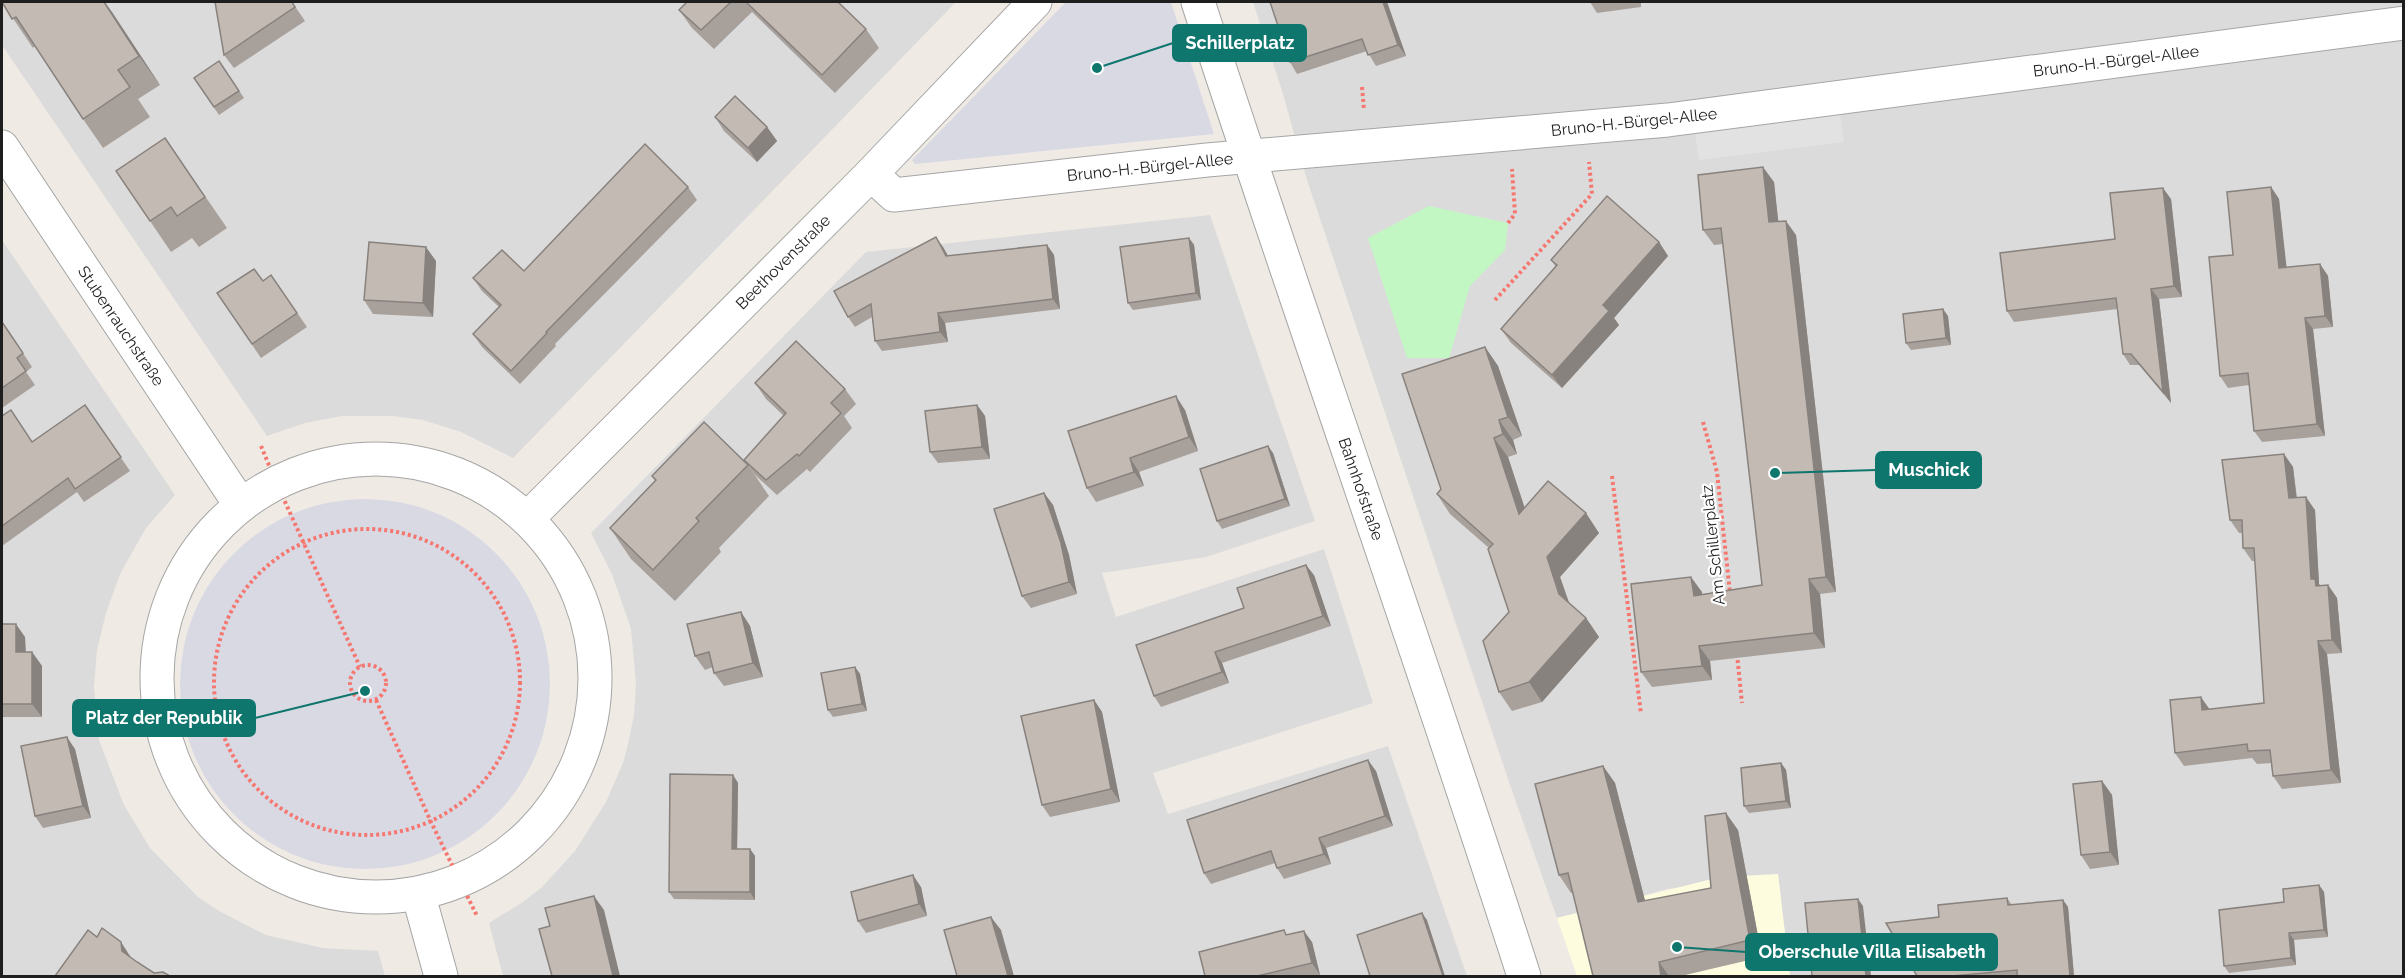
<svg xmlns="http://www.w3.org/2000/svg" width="2405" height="978" font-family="Raleway,sans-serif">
<rect width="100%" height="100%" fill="#efebe4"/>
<!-- residential -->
<g fill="#dcdbdb">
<path d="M2 2H956L513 458 461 432 423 420 393 416H342L305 423 267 436 2 45Z"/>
<path d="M1253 2H2403V976H1790L1778 874 1667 889 1557 918 1511 788 1307 180 1283 94Z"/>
<path d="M1210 215 1315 521 1206 557 1102 573 1116 617 1324 549 1373 703 1153 773 1168 814 1388 746 1467 976H503L489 923 523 902 541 888 575 851 606 802 623 763 628 744 634 715 636 684 631 629 612 574 591 533 866 252Z"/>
<path d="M2 240 175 495 146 528 120 574 106 613 97 650 94 687 99 740 124 805 150 848 199 898 221 912 266 935 323 948 378 951 385 976H2Z"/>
</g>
<!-- education -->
<path fill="#fefcde" d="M1778 874 1790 976H1577L1557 918 1720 877Z"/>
<!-- park -->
<path fill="#c2f7c4" d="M1429 206 1508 223 1505 250 1470 286 1449 358H1407L1368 238Z"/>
<!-- parking -->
<path fill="#e2e2e2" d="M1840 114 1844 142 1699 160 1695 133Z"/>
<!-- plaza -->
<g fill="#d9d9e4">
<path d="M1066 2H1171L1214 134 915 164 912 160Z"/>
<circle cx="365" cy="684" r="185"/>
</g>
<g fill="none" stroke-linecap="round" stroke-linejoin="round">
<!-- minor casing -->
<g stroke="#a5a5a5" stroke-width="35">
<g id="minor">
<path d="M1198 2C1304 328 1419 650 1524 976"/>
<path d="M2 147 240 504"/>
<path d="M871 174 894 195 1207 160 1668 120 2404 23"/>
<circle cx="376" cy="678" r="219"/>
<path d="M528 518 871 174 1035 2"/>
<path d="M418 893 441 976"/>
</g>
</g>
<!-- path -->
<g stroke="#f5776f" stroke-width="4" stroke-dasharray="3 3" stroke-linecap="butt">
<path d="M1362 87 1364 110"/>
<path d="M1508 223 1515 214 1512 169"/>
<path d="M1495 300 1592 194 1589 162"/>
<path d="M1703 422 1717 472 1730 593"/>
<path d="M261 446 276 482 360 667"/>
<path d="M1612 476 1641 714"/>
<circle cx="367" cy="682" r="153"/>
<path d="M1737 654 1742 703"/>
<circle cx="368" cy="683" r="18"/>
<path d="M376 700 431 822 477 916"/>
</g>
<!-- minor -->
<use href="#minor" stroke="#fff" stroke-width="33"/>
</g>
<!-- wall -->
<g fill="#a8a09b">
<path d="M2 2H105L160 85 138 99 150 117 103 148 83 119 35 46 33 48Z"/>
<path d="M292 2 305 21 234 68 224 55Z"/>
<path d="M687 2H838L866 29 879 48 835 93 752 12 714 49 692 28 679 10Z"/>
<path d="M1387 2 1406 56 1376 66 1367 51 1297 74 1290 62Z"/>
<path d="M1590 2H1641V7L1597 13Z"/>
<path d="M219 61 244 98 219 115 194 78Z"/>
<path d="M715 117 767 127 777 141 757 162 724 131Z"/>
<path d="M165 138 227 228 199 247 192 238 171 252 150 221Z"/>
<path d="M1774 182 1778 221 1796 235 1827 510 1836 592 1820 594 1825 648 1710 661 1712 680 1652 687 1641 672 1702 592V594L1762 585 1723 244 1714 245 1703 230Z"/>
<path d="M688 187 697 200 555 344 556 346 520 384 482 347 473 334 499 307 482 291 473 278 524 271Z"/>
<path d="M2271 187 2279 199 2286 268 2320 264 2328 276 2333 327 2313 329 2325 436 2262 442 2254 431 2249 385 2228 388 2220 376 2233 255Z"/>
<path d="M2171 199 2182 297 2159 299 2171 403 2139 365H2130L2123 354 2117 309 2014 322 2007 311 2115 239Z"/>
<path d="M1189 238 1194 245 1201 300 1133 310 1128 303Z"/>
<path d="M1659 242 1668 256 1614 318 1619 325 1562 388 1511 343 1501 329 1556 267 1551 260Z"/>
<path d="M1047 245 1054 255 1060 309 945 323 948 342 882 351 875 341 872 317 855 327 848 317 943 247 948 256Z"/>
<path d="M436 261 433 317 373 314 364 300Z"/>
<path d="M271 275 307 327 261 358 217 293 263 281Z"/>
<path d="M1948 316 1951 345 1911 350 1906 343Z"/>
<path d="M2 323 12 336 32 367 26 372 35 385 2 408Z"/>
<path d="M1485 347 1498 366 1522 436 1513 440 1517 454 1508 457 1524 507 1599 533 1560 577 1569 603 1586 618 1599 637 1542 702 1512 711 1499 692 1509 612 1489 548 1450 514 1437 494 1441 489Z"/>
<path d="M755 383 845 389 856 404 844 416 852 428 810 472 807 469 777 495 755 475 744 460 784 416 766 399Z"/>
<path d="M85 405 130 471 84 502 77 492 2 546V416L32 442Z"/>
<path d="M977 405 985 416 990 459 938 463 930 452Z"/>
<path d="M1185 410 1198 451 1139 472 1144 486 1096 502 1087 488Z"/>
<path d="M1273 453 1290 506 1222 529 1217 521Z"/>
<path d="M2284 454 2293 467 2297 498 2315 510 2319 584 2320 585H2328L2337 598 2342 653 2327 654 2341 783 2282 789 2273 776 2271 763 2257 764 2252 758 2184 766 2175 753 2209 709 2264 703 2255 561H2252L2243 548 2242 533H2239L2230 520Z"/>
<path d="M748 465 769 496 719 548 721 552 675 601 631 559 610 528 655 481 652 476Z"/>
<path d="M1044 493 1053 505 1069 555 1077 594 1031 608 1022 596Z"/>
<path d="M1314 575 1331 626 1222 663 1229 683 1161 707 1154 696 1244 608Z"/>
<path d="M741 612 750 626 763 677 724 686 714 673 713 667 705 670 695 656Z"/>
<path d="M2 624 25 637 26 652H32L42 666V717H2Z"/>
<path d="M855 667 860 674 867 711 833 717 828 710Z"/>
<path d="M1094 700 1102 712 1120 802 1050 817 1042 805Z"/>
<path d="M75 749 91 818 43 828 35 816Z"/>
<path d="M1781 763 1786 770 1791 808 1749 813 1744 806Z"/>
<path d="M1603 766 1615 783 1645 901 1711 888 1738 830 1762 957 1681 976H1593L1573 892 1571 893 1559 875Z"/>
<path d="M1376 771 1393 826 1326 848 1331 864 1284 879 1277 868 1275 863 1211 884 1204 873Z"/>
<path d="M733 775 738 783 737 849H750L755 856V900L674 899 669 892Z"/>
<path d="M2102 781 2112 795 2119 865 2090 869 2081 855Z"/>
<path d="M2319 885 2324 892 2328 937 2294 940 2296 965 2229 973 2224 966 2284 902Z"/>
<path d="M921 887 927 916 866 933 858 921Z"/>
<path d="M2007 898 2012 905 2063 900 2068 907 2074 976H1917L1939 917Z"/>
<path d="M1287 935 1312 942 1320 975 1313 976H1205Z"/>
</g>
<!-- shaded-wall -->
<g fill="#88827e">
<path d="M104 2 112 12 160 85 139 56Z"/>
<path d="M1383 2H1387L1406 56 1398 45Z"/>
<path d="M767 127 777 141 757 162 748 148Z"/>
<path d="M1763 167 1774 182 1780 237 1769 222Z"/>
<path d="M2271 187 2279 199 2288 280 2279 268Z"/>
<path d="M2163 188 2171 199 2182 297 2174 286Z"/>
<path d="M1786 221 1796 235 1836 592 1826 577Z"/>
<path d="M936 237 943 247 954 266 946 256Z"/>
<path d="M1189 238 1194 245 1201 300 1196 293Z"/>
<path d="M1659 242 1668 256 1614 318 1619 325 1562 388 1552 375 1603 305Z"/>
<path d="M1047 245 1054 255 1060 309 1053 299Z"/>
<path d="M426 247 436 261 433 317 423 303Z"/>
<path d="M2320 264 2328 276 2333 327 2325 316Z"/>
<path d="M2151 289 2159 299 2171 403 2163 392Z"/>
<path d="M1943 309 1948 316 1951 345 1946 338Z"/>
<path d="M938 313 945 323 948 342 940 332Z"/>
<path d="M2305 318 2313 329 2325 436 2317 424Z"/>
<path d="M1485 347 1498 366 1522 436 1508 417Z"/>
<path d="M1176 396 1185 410 1198 451 1189 437Z"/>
<path d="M977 405 985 416 990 459 982 447Z"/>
<path d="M1499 420 1513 440 1517 454 1503 434Z"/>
<path d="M1494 438 1508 457 1533 533 1519 514Z"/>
<path d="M1268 446 1273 453 1290 506 1285 499Z"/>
<path d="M2284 454 2293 467 2298 511 2289 498Z"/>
<path d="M1130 458 1139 472 1144 486 1134 472Z"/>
<path d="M1044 493 1053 505 1069 555 1077 594 1069 582Z"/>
<path d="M2306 497 2315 510 2319 584 2325 592V599L2311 579Z"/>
<path d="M1586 513 1599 533 1560 577 1573 614 1559 594 1547 557Z"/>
<path d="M1306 565 1314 575 1331 626 1323 616Z"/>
<path d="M1691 577 1702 592 1704 610 1694 596Z"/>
<path d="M1809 579 1820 594 1825 648 1814 633Z"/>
<path d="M2328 585 2337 598 2342 653 2332 640Z"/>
<path d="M741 612 750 626 763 677 753 663Z"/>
<path d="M1586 618 1599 637 1542 702 1529 682Z"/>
<path d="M16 624 25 637 26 666 16 652Z"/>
<path d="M2318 641 2327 654 2341 783 2331 770Z"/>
<path d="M1699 646 1710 661 1712 680 1702 666Z"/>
<path d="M32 652 42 666V717L32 704Z"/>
<path d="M1215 652 1222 663 1229 683 1222 672Z"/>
<path d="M855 667 860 674 867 711 862 704Z"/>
<path d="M2201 697 2210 710H2202Z"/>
<path d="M1094 700 1102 712 1120 802 1111 789Z"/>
<path d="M67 737 75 749 91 818 83 806Z"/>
<path d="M1368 760 1376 771 1393 826 1385 816Z"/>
<path d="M1781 763 1786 770 1791 808 1786 801Z"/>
<path d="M1603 766 1615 783 1650 920 1638 902Z"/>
<path d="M733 775 738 783 737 856 732 849Z"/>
<path d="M2102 781 2112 795 2119 865 2110 852Z"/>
<path d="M1726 813 1738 830 1762 957 1750 940Z"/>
<path d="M1319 838 1326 848 1331 864 1324 854Z"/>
<path d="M750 849 755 856V900L750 892Z"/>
<path d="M913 875 921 887 927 916 919 904Z"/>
<path d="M2319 885 2324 892 2328 937 2324 930Z"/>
<path d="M594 896 604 910 620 976H613Z"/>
<path d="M1858 899 1863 906 1871 976H1866Z"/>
<path d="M2063 900 2068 907 2074 976H2070Z"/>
<path d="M1422 913 1427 920 1445 976H1443Z"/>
<path d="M991 917 1001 930 1014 976H1008Z"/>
<path d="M1304 931 1312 942 1320 975 1312 963Z"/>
<path d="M2289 933 2294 940 2296 965 2291 958Z"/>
<path d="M121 942 130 956 132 965 122 951Z"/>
<path d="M1659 962 1669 976H1661Z"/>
</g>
<!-- building -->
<g fill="#c3bab4" stroke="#88827e" stroke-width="1.5">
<path d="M2 2H104L139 56 118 70 130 87 83 119 16 17 12 19Z"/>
<path d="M215 2H292L295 7 224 55Z"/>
<path d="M687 2H731L701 30 679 10Z"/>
<path d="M746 2H838L866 29 822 75Z"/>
<path d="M1270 2H1383L1398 45 1368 55 1362 39 1290 62Z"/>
<path d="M219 61 239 91 214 107 194 78Z"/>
<path d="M735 96 767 127 748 148 715 117Z"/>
<path d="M165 138 205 197 177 216 171 207 150 221 116 171Z"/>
<path d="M645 144 688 187 546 332 547 333 511 371 473 334 501 305 473 278 502 250 524 271Z"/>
<path d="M1763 167 1769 222 1786 221 1817 495 1826 577 1809 579 1814 633 1699 646 1702 666 1641 672 1631 584 1691 577 1694 596 1762 585 1721 228 1703 230 1698 175Z"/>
<path d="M2271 187 2279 268 2320 264 2325 316 2305 318 2317 424 2254 431 2248 373 2220 376 2209 257 2233 255 2227 192Z"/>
<path d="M2163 188 2174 286 2151 289 2163 392 2131 354H2123L2116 298 2007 311 2000 253 2115 239 2110 193Z"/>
<path d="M1607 196 1659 242 1603 305 1609 311 1552 375 1501 329 1557 265 1551 260Z"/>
<path d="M936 237 946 256 1047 245 1053 299 938 313 940 332 875 341 871 304 848 317 834 291Z"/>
<path d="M1189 238 1196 293 1128 303 1120 247Z"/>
<path d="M369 242 426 247 423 303 364 300Z"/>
<path d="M254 269 263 281 271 275 297 313 252 344 217 293Z"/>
<path d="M1943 309 1946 338 1906 343 1903 314Z"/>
<path d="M2 322 23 353 17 358 26 371 2 388Z"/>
<path d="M796 341 845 389 831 403 841 413 799 456 797 454 766 480 744 460 786 413 755 383Z"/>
<path d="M1485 347 1508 417 1499 420 1503 434 1494 438 1519 514 1548 481 1586 513 1547 557 1559 594 1586 618 1529 682 1499 692 1483 641 1509 612 1488 549 1493 544 1437 494 1441 489 1402 374Z"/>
<path d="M1176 396 1189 437 1130 458 1134 472 1087 488 1068 431Z"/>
<path d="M85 405 121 457 75 489 68 478 2 526V416L11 410 32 442Z"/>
<path d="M977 405 982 447 930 452 925 411Z"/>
<path d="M704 422 748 465 696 518 699 521 653 570 610 528 656 480 652 476Z"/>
<path d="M1268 446 1285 499 1217 521 1200 469Z"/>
<path d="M2284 454 2289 498 2306 497 2311 579H2315L2316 586 2328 585 2332 640 2318 641 2331 770 2273 776 2270 750 2248 751 2247 744 2175 753 2170 700 2201 697 2202 710 2264 703 2254 548H2243L2242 520H2230L2222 460Z"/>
<path d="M1044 493 1061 543 1069 582 1022 596 994 509Z"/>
<path d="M1306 565 1323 616 1215 652 1222 672 1154 696 1136 645 1244 608 1237 588Z"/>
<path d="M741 612 753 663 714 673 709 652 695 656 687 624Z"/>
<path d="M2 624H16V652H32V704H2Z"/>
<path d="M855 667 862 704 828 710 821 673Z"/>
<path d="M1094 700 1111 789 1042 805 1021 716Z"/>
<path d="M67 737 83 806 35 816 21 746Z"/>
<path d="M1368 760 1385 816 1319 838 1324 854 1277 868 1271 851 1204 873 1187 820Z"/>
<path d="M1781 763 1786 801 1744 806 1741 768Z"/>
<path d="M1603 766 1638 902 1711 888 1705 816 1726 813 1750 940 1659 962 1661 976H1593L1568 873 1559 875 1535 784Z"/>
<path d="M670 774 733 775 732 849H750V892H669Z"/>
<path d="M2102 781 2110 852 2081 855 2073 784Z"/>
<path d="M913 875 919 904 858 921 851 892Z"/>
<path d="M2319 885 2324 930 2289 933 2291 958 2224 966 2219 910 2284 902 2283 889Z"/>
<path d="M594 896 613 976H552L539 929 550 926 545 908Z"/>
<path d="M2007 898 2008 905 2063 900 2070 976H2017V970L1952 976H1917L1886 923 1939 917 1938 905Z"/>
<path d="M1858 899 1866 976H1812L1805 903Z"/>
<path d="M1422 913 1443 976H1370L1357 935Z"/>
<path d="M991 917 1008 976H957L944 930Z"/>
<path d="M102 928 121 942 122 951 137 962 154 973 163 972 170 976H55L88 930 97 937Z"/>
<path d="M1284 930 1286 935 1304 931 1312 963 1257 976H1205L1199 952Z"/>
</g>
<g text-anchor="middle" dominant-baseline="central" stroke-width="4.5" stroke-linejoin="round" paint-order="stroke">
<!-- street labels -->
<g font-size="16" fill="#1e1e1e" stroke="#fff">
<text transform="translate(2116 61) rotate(-7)">Bruno-H.-Bürgel-Allee</text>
<text transform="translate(1634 122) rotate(-6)">Bruno-H.-Bürgel-Allee</text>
<text transform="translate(1150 167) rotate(-6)">Bruno-H.-Bürgel-Allee</text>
<text transform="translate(783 262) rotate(-45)">Beethovenstraße</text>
<text transform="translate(121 326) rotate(56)">Stubenrauchstraße</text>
<text transform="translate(1361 489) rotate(71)">Bahnhofstraße</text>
<text transform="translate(1713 545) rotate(-96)">Am Schillerplatz</text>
</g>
</g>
<!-- callouts -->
<path fill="none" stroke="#0f766e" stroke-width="2" d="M1097 68L1173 43M1775 473L1876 470M365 691L255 718M1677 947L1746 952"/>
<g fill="#0f766e" stroke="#fff" stroke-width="2">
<circle cx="1097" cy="68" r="6"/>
<circle cx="1775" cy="473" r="6"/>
<circle cx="365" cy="691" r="6"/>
<circle cx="1677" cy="947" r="6"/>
</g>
<g fill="#0f766e" stroke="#0f766e" stroke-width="2">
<rect x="1173" y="25" width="133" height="36" rx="6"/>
<rect x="1876" y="452" width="105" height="36" rx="6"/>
<rect x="73" y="700" width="182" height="36" rx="6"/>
<rect x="1746" y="934" width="251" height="36" rx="6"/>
</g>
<g font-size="18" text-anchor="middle" font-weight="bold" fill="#fff">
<text x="1240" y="49">Schillerplatz</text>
<text x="1929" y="476">Muschick</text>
<text x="164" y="724">Platz der Republik</text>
<text x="1872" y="958">Oberschule Villa Elisabeth</text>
</g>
<!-- border -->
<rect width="2405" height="978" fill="none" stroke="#1e1e1e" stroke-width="6"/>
</svg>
